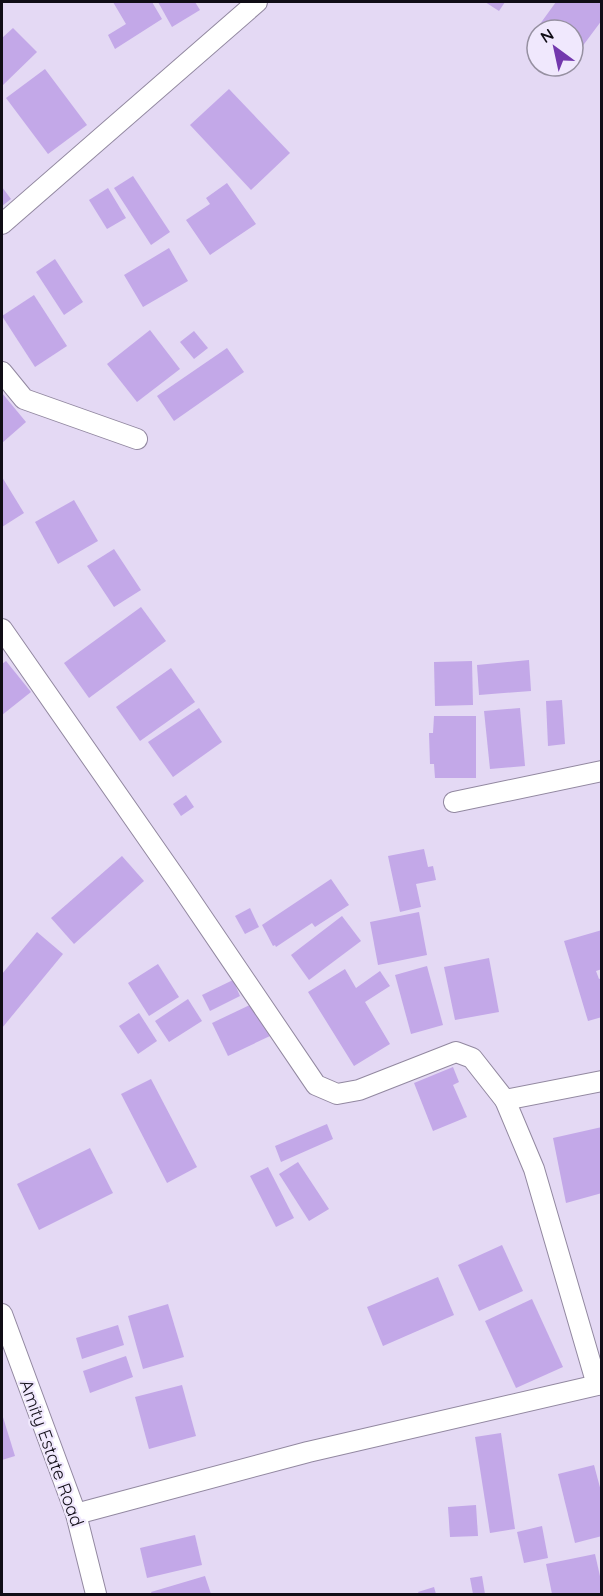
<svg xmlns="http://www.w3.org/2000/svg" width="603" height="1596" font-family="Quicksand,sans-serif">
<rect width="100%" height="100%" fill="#e4d9f4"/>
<!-- building -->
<g fill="#c3a8e8">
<path d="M113 2H152L162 19 115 49 108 35 126 24Z"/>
<path d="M158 2H195L200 10 172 27Z"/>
<path d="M485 2H505L499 11Z"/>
<path d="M556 2H602V20L573 59V30H537V39L532 35Z"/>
<path d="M13 28 37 52 2 86V38Z"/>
<path d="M45 69 87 125 48 154 6 98Z"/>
<path d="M229 89 290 153 251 190 190 125Z"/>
<path d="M133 176 170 232 151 245 114 188Z"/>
<path d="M227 183 256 224 210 255 186 220 210 204 206 198Z"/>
<path d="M2 187 11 199 2 206Z"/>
<path d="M108 188 126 218 107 229 89 200Z"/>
<path d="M169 248 188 281 143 307 124 275Z"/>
<path d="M55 259 83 302 64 315 36 272Z"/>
<path d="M34 295 67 346 35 367 2 316Z"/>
<path d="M150 330 180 369 137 402 107 364Z"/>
<path d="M194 331 208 348 194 359 180 342Z"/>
<path d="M227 348 244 372 174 421 157 396Z"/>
<path d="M2 393 26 422 2 443Z"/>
<path d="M2 477 24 513 2 527Z"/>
<path d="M74 500 98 541 58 564 35 522Z"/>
<path d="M114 549 141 590 114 607 87 566Z"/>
<path d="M141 607 166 641 89 698 64 663Z"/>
<path d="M529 660 531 691 479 695 477 665Z"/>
<path d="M6 661 31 692 2 715V664Z"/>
<path d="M472 661 473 705 435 706 434 662Z"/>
<path d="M171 668 195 702 140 741 116 707Z"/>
<path d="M562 700 565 744 548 746 546 701Z"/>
<path d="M199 708 222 742 173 777 148 742Z"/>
<path d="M520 708 525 766 490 769 484 711Z"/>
<path d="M434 716H476V778H435L434 764H430L429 733H433Z"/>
<path d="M186 795 194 807 181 816 173 804Z"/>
<path d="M424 849 428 867 433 866 436 880 416 884 421 907 400 912 388 856Z"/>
<path d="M122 856 144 881 74 944 51 918Z"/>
<path d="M331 879 349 905 315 927 312 923 276 947 275 945 273 946 262 925Z"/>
<path d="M250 908 259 927 245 934 235 916Z"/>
<path d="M419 912 427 955 378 965 370 922Z"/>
<path d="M342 916 361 941 309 980 291 955Z"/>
<path d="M602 930V969L596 971 599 979 602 978V1017L588 1021 564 941Z"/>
<path d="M37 932 63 954 2 1028V974Z"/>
<path d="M489 958 499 1012 455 1020 444 967Z"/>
<path d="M158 964 179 997 149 1016 128 983Z"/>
<path d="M427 966 443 1025 411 1034 395 975Z"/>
<path d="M345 969 356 988 380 971 390 986 365 1002 390 1044 354 1066 308 992Z"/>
<path d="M233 980 240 996 210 1011 202 995Z"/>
<path d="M188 999 202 1021 169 1042 155 1021Z"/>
<path d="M254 1003 270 1036 228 1056 212 1023Z"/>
<path d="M139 1013 157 1041 138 1054 119 1026Z"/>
<path d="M453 1067 459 1082 453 1085 467 1117 433 1131 414 1083Z"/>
<path d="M151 1079 197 1167 167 1183 121 1094Z"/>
<path d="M327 1124 333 1139 281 1162 275 1146Z"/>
<path d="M602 1127V1193L566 1203 553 1138Z"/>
<path d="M90 1148 113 1193 39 1230 17 1184Z"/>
<path d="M298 1162 329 1209 309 1221 279 1174Z"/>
<path d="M268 1167 294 1218 276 1227 250 1176Z"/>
<path d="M502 1245 523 1291 479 1311 458 1265Z"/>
<path d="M438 1277 454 1315 383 1346 367 1307Z"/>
<path d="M532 1299 563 1367 516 1388 485 1321Z"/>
<path d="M168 1304 184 1357 143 1369 128 1316Z"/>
<path d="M118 1325 124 1345 82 1359 76 1338Z"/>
<path d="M126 1356 133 1377 90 1393 83 1371Z"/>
<path d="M182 1385 196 1436 149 1449 135 1397Z"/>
<path d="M2 1414 15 1456 2 1460Z"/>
<path d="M501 1433 515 1529 490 1533 475 1437Z"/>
<path d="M594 1465 602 1495V1536L575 1543 558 1474Z"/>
<path d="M476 1505 478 1536 450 1537 448 1507Z"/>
<path d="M542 1526 548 1558 524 1563 517 1532Z"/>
<path d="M195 1535 202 1565 147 1578 140 1548Z"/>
<path d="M595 1554 602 1585V1594H552L546 1564Z"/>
<path d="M205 1576 211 1594H152L151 1592Z"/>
<path d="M482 1576 485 1594H473L470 1578Z"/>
<path d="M434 1587 436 1594H419L418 1592Z"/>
</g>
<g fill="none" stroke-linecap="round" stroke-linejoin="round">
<!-- street casing -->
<g stroke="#9288a0" stroke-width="22">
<g id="street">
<path d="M2 224 257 2"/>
<path d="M2 372 24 399 137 439"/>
<path d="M2 629 179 883 316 1085 337 1094 359 1090 456 1052 472 1058 505 1100 534 1169 597 1385"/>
<path d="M454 802 602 771"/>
<path d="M505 1100 602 1081"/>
<path d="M2 1314 76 1514 96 1594"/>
<path d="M76 1514 308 1452 602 1384"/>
</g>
</g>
<!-- street -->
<use href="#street" stroke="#fff" stroke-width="20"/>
</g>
<g text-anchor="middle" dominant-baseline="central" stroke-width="4.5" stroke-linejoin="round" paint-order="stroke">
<!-- street labels -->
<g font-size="18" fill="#100d16" stroke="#f0e8fd">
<text transform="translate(52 1453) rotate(70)">Amity Estate Road</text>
</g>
</g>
<!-- border -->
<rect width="603" height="1596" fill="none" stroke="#100d16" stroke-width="6"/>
<!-- north arrow -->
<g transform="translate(555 48) rotate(327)"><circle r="28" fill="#f0e8fd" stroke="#9690a1" stroke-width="1.5"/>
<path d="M0-4.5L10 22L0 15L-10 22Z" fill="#7338ad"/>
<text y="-9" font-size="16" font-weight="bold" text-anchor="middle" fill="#100d16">N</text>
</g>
</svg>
